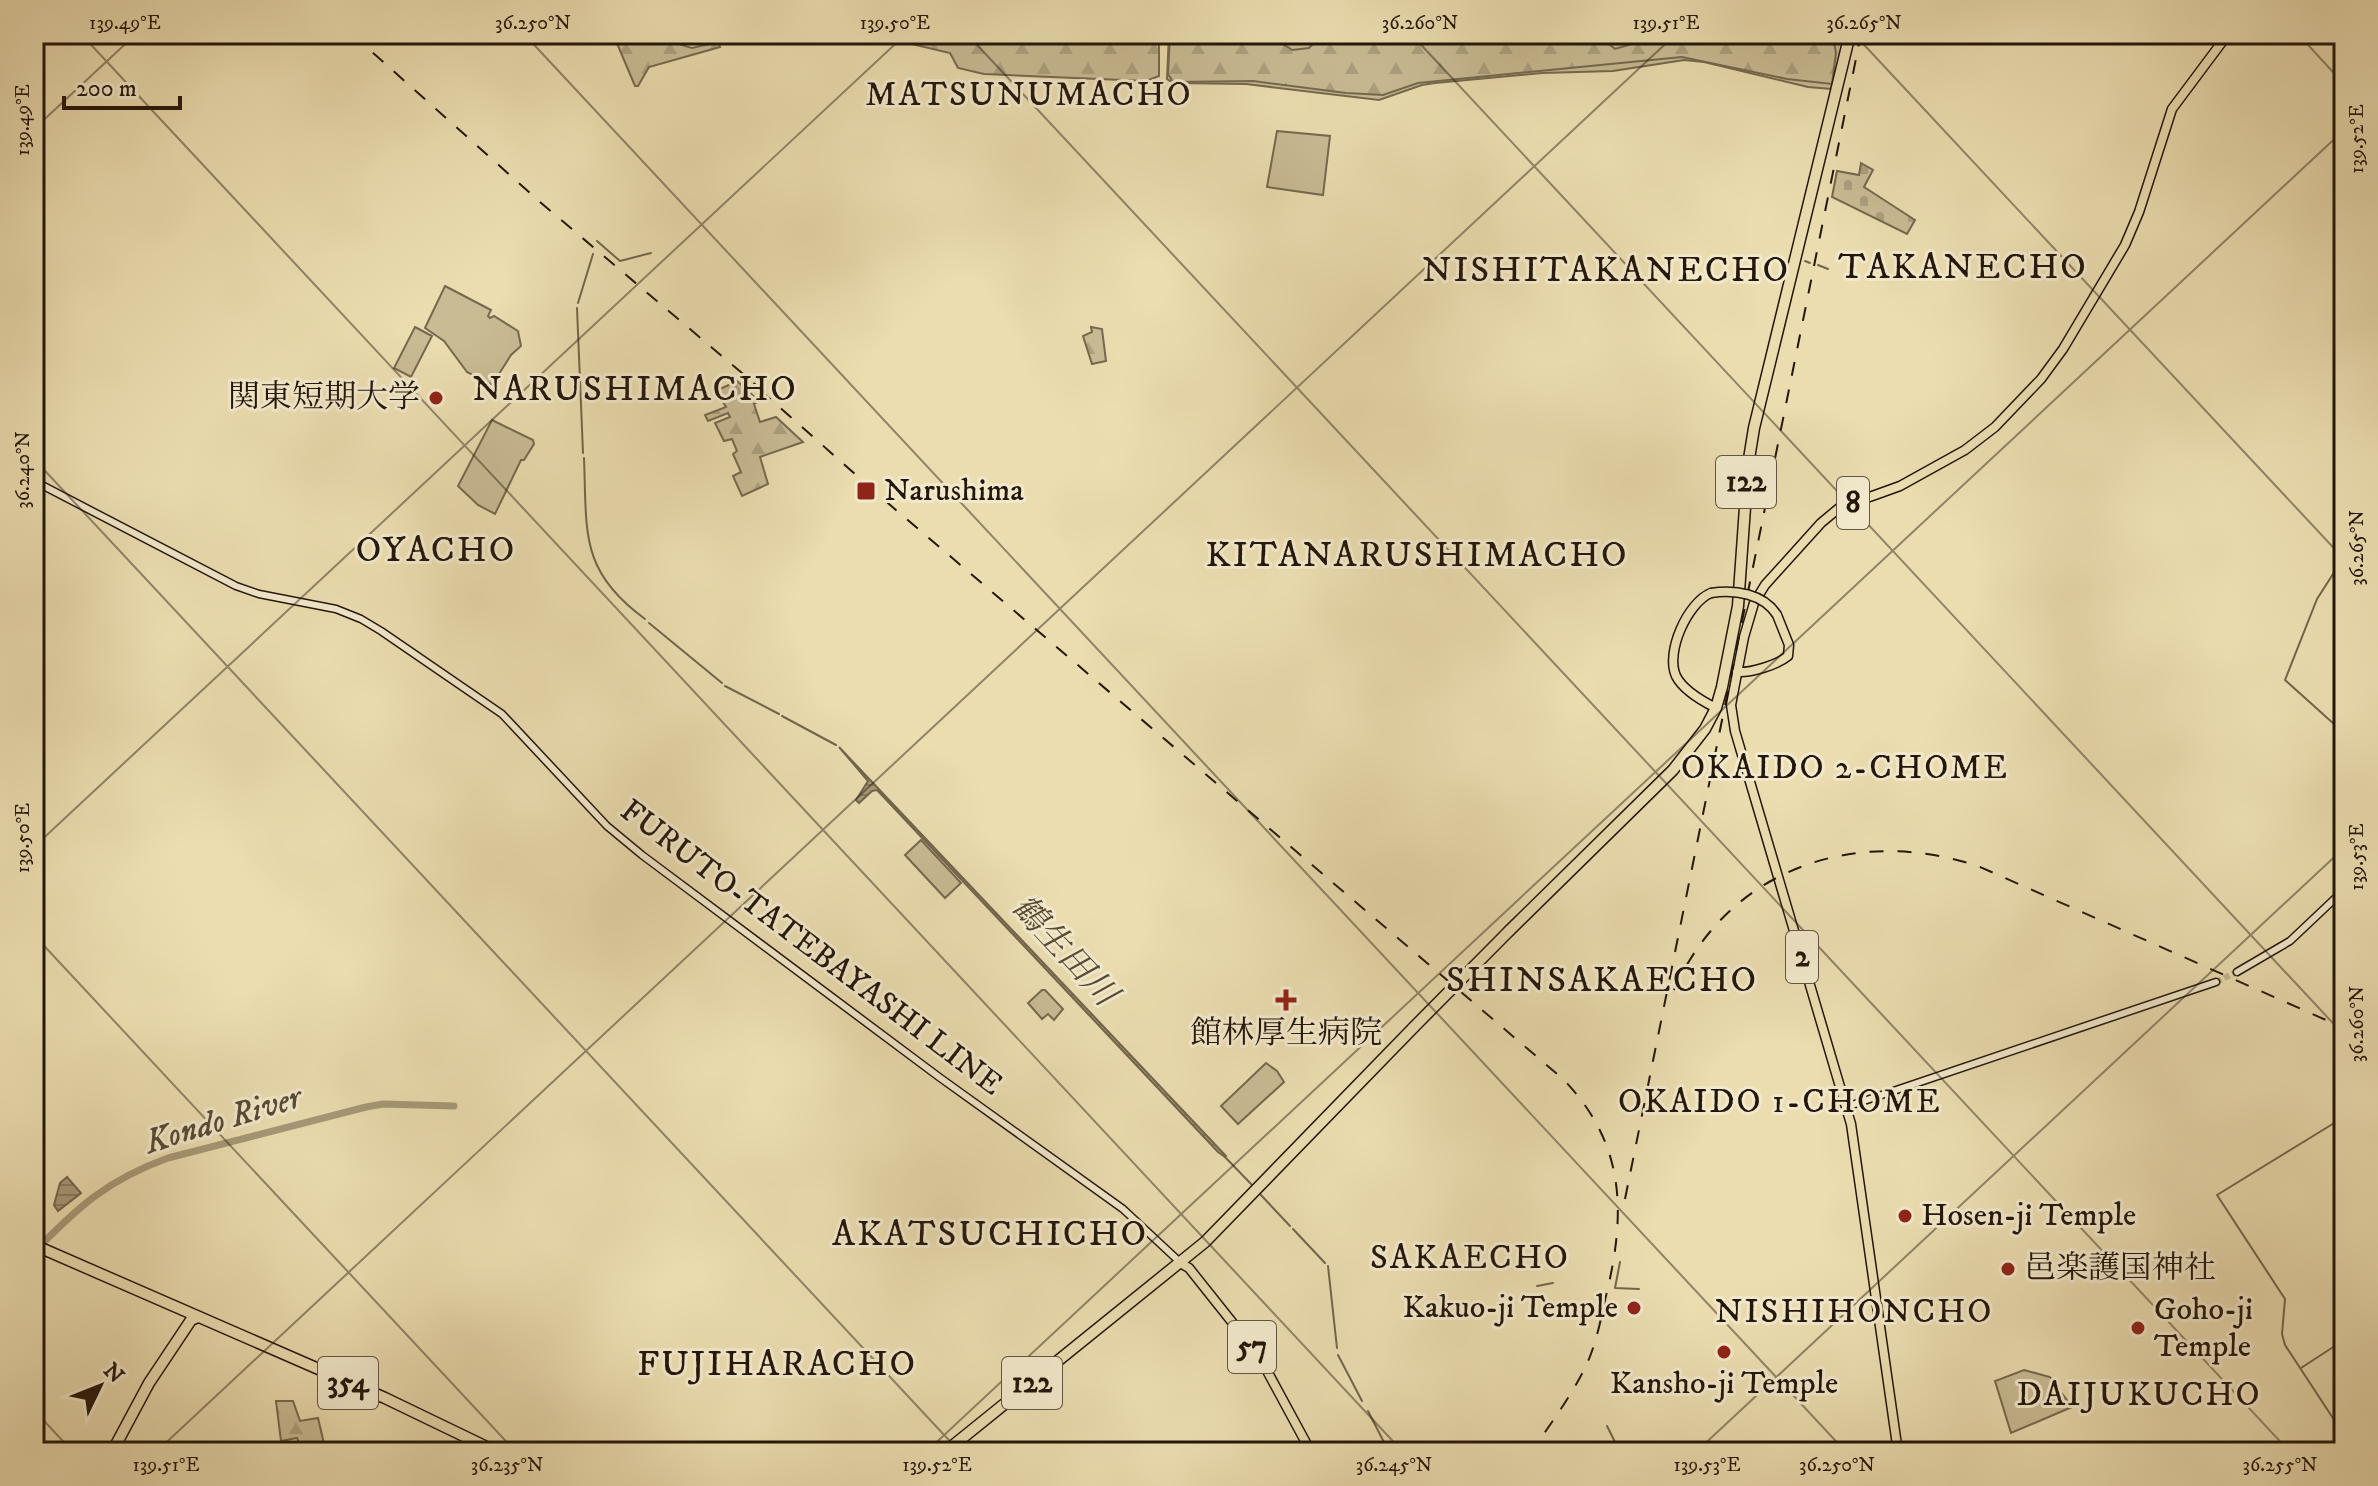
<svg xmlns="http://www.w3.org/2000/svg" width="2378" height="1486" font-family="'IM FELL DW Pica','Noto Serif JP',serif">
<defs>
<pattern id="forest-firs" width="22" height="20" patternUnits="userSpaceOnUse" patternTransform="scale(2)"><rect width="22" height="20" fill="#c9bb94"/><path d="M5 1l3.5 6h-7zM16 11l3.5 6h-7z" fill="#aca07e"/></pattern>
<pattern id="cemetery-stones" width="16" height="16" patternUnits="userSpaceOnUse" patternTransform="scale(2)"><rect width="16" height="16" fill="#c9bb94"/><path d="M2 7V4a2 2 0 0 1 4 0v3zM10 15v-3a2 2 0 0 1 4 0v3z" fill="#aca07e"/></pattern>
<pattern id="water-rules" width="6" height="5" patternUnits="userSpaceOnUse" patternTransform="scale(2)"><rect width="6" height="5" fill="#a79978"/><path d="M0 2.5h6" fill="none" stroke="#887c61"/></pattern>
</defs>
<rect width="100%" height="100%" fill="#ebddb0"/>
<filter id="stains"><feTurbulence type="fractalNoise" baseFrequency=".0025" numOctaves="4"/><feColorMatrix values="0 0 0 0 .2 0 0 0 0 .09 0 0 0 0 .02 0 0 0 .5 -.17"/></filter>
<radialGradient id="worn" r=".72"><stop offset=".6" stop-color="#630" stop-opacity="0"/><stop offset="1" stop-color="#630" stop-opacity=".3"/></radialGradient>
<!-- green -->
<g fill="#c9bb94" stroke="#76684f" stroke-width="2">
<path d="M1169 34H1841L1844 39 1831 89 1808 87 1704 62 1684 60 1613 71 1542 73 1435 83 1422 85 1379 100 1246 84 1173 83 1167 79Z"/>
<path d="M1277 131 1330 136 1323 195 1267 187Z"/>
<path d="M445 286 491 310 488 316 490 318 494 316 518 331 521 346 511 355 492 385 467 372 444 341 425 328Z"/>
<path d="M415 327 432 336 411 377 394 368Z"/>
<path d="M492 420 533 440 534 444 524 460H521L495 514 478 505 458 486Z"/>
<path d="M921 840 961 883 945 898 905 855Z"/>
<path d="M1042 990H1045L1063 1009 1054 1020 1048 1014 1042 1019 1028 1003Z"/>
<path d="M1266 1063 1277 1071 1284 1082 1238 1124 1221 1106Z"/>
<path d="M2024 1370 2050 1377 2072 1407 2011 1433 1995 1381Z"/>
</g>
<!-- forest -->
<g fill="url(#forest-firs)" stroke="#76684f" stroke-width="2">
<path d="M613 34H671L675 43 692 48 718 42 720 47 649 67 638 86H635Z"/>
<path d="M840 34H1159V76L1146 81 984 74 958 68 950 53 882 37Z"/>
<path d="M1170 34C1202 34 1268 30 1292 50L1309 48 1321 35 1329 34 1387 42 1444 34H1540L1544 38 1596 34 1615 49 1666 34H1706L1741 42 1830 41 1834 43 1836 53 1832 84 1787 79 1682 57 1418 83 1383 95 1346 93 1253 81 1173 82 1168 74Z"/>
<path d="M1091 327 1102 329 1106 361 1092 364 1083 336 1092 332Z"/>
<path d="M737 381 759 401 754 404 760 422 776 417 803 442 760 457 768 484 742 496 733 476 741 472 733 454 737 451 732 439 724 441 715 423 730 417 728 413 708 421 705 415 726 407 716 391Z"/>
<path d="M276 1401H293L300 1421 318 1418 326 1452H303L297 1438 281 1441Z"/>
</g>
<!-- cemetery -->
<path fill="url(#cemetery-stones)" stroke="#76684f" stroke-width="2" d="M1861 163 1873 170 1864 187 1915 220 1907 234 1832 197 1837 171 1859 175Z"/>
<!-- water -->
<g fill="url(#water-rules)" stroke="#72654c" stroke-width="2">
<path d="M839 747 1226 1156 1225 1157 1218 1152 877 790 872 791 859 803 856 800 868 781Z"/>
<path d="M67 1177 81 1193 58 1211 54 1205 60 1183Z"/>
</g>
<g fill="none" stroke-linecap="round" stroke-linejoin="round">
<!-- stream -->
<g stroke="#72654c" stroke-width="2">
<path d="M597 241 620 261 651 253"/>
<path d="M1805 261 1810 263"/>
<path d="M1818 265 1828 269"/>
<path d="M578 303 593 254"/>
<path d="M577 308 583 453"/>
<path d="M584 458C587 532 579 571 645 619"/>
<path d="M2344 557 2317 599 2285 680 2344 733"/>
<path d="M649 623 722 683"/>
<path d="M725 686 779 714"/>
<path d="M782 716 836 745"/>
<path d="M2344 1117 2217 1195 2285 1299 2282 1334 2285 1345 2344 1435"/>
<path d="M1224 1156 1253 1186"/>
<path d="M1260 1194 1290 1226"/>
<path d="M1293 1229 1325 1263"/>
<path d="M1620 1262 1615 1288 1639 1289"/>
<path d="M1328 1266 1337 1348"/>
<path d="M1537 1286 1553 1283"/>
<path d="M1338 1355 1362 1401"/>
<path d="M2301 1368 2344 1340"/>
<path d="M1368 1411 1389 1452"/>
<path d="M1607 1426 1620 1452"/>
</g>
<!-- river -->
<path stroke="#a79978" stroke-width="7" d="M34 1252C78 1207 107 1180 168 1158L366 1107 383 1104 454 1106"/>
<!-- secondary-tunnel -->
<path stroke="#c3b58f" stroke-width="6" stroke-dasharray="6 3" stroke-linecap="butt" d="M2216 982 2237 972"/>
<!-- secondary casing -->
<g stroke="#23160a" stroke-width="9">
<g id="secondary">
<path d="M34 481 236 586 259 594 336 609 361 619 381 631 502 714 607 826 642 855 939 1077 1123 1209 1182 1264"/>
<path d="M2237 972 2290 941 2344 890"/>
<path d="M1846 1107 2216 982"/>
</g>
</g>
<!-- primary casing -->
<g stroke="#23160a" stroke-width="11">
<g id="primary">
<path d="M1711 593C1688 602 1665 652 1676 676 1683 690 1702 701 1716 708"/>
<path d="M1737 672C1751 673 1777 665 1788 656L1789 645 1777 615"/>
<path d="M1182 1264 1189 1268 1259 1356 1311 1452"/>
<path d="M1898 1452 1851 1124 1735 731 1731 705 1744 637 1754 603 1765 585 1821 523 1839 508 1900 486 1965 450 1995 427 2041 379 2063 349 2125 245 2139 212 2172 109 2228 34"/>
</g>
</g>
<!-- highway casing -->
<g stroke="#23160a" stroke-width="13">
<g id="highway">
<path d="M1509 931 1673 770 1705 729 1716 708 1722 687 1738 606 1748 465 1754 428 1850 34"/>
<path d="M34 1245 385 1398 497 1452"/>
<path d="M112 1452 149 1383 191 1320 198 1317"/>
<path d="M945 1452 1205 1242 1414 1027"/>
</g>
</g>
<!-- secondary -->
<use href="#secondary" stroke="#f2e9cc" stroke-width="6"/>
<!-- primary -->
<use href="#primary" stroke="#ebddb0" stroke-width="8"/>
<!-- highway -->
<use href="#highway" stroke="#ebddb0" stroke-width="10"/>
<!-- rail -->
<g stroke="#23160a" stroke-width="2" stroke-dasharray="14 14" stroke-linecap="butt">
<path d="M352 34 540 202 769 396"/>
<path d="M760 390 889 504 1563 1079C1627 1145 1626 1216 1605 1300 1600 1324 1595 1348 1584 1370 1569 1399 1550 1425 1531 1452"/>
<path d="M1674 990C1729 867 1856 826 1978 866L2344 1028"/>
<path d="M1625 1199 1861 34"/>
</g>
<!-- primary-bridge casing -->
<g stroke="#23160a" stroke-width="11" stroke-linecap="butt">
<path id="primary-bridge" d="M1711 593C1735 589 1764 594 1777 615"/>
</g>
<!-- highway-bridge casing -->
<g stroke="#23160a" stroke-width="13" stroke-linecap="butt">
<path id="highway-bridge" d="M1414 1027 1509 931"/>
</g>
<!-- primary-bridge -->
<use href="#primary-bridge" stroke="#ebddb0" stroke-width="8"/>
<!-- highway-bridge -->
<use href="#highway-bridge" stroke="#ebddb0" stroke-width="10"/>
</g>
<!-- ticks -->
<path fill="none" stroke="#23160a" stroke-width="2" stroke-opacity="0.45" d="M81 34 1403 1452M524 34 1846 1452M967 34 2290 1452M1411 34 2344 1035M1854 34 2344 559M2298 34 2344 84M34 129 136 34M34 459 960 1452M34 847 906 34M34 935 516 1452M34 1410 73 1452M156 1452 1676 34M926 1452 2344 130M1696 1452 2344 848"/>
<!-- markers -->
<g fill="#8f2418" stroke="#f2e9cc" stroke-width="3">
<circle cx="436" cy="398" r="8"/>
<rect x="856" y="481" width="20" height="20" rx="4"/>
<path d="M1282 988h8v8h8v8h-8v8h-8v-8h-8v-8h8z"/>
<circle cx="1905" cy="1216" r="8"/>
<circle cx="2008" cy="1269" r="8"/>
<circle cx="1634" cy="1308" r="8"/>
<circle cx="2138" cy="1328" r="8"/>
<circle cx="1724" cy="1352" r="8"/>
</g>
<g text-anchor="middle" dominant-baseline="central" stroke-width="6" stroke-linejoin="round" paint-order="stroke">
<!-- shield labels -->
<g fill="#f2e9cc" stroke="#615544" stroke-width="2">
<rect x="1716" y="456" width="60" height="52" rx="6"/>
<rect x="1837" y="477" width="32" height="52" rx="6"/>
<rect x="1786" y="931" width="32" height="52" rx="6"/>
<rect x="1228" y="1321" width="48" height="52" rx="6"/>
<rect x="318" y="1357" width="60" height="52" rx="6"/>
<rect x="1002" y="1357" width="60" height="52" rx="6"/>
</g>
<g font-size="30" font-weight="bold" fill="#23160a">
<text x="1746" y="482">122</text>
<text x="1853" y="503">8</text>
<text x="1802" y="957">2</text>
<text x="1252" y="1347">57</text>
<text x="348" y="1383">354</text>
<text x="1032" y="1383">122</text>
</g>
<!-- poi labels -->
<g font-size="32" fill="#23160a" stroke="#f2e9cc" text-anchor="start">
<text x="420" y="398" text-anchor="end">関東短期大学</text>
<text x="884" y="491">Narushima</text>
<text x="1286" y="1034" text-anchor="middle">館林厚生病院</text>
<text x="1921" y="1216">Hosen-ji Temple</text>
<text x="2024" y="1269">邑楽護国神社</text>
<text x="1618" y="1308" text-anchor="end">Kakuo-ji Temple</text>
<text x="2154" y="1310">Goho-ji<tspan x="2154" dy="37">Temple</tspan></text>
<text x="1724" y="1384" text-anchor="middle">Kansho-ji Temple</text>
</g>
<!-- street labels -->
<g font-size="32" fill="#23160a" stroke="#f2e9cc">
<text transform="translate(811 948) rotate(37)">FURUTO-TATEBAYASHI LINE</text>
</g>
<!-- neighbourhood labels -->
<g font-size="34" letter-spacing="2" fill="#23160a" stroke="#f2e9cc">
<text x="1029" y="95">MATSUNUMACHO</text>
<text x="1845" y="768">OKAIDO 2-CHOME</text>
<text x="1780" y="1102">OKAIDO 1-CHOME</text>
<text x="1470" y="1258">SAKAECHO</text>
<text x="1854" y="1312">NISHIHONCHO</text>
<text x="2139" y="1395">DAIJUKUCHO</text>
</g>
<!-- water labels -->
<g font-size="34" font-style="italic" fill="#584a36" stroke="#f2e9cc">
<text transform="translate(1064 951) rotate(47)">鶴生田川</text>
<text transform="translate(223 1120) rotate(-17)">Kondo River</text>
</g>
<!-- quarter labels -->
<g font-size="36" letter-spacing="2" fill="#23160a" stroke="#f2e9cc">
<text x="1963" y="267">TAKANECHO</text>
<text x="1606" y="270">NISHITAKANECHO</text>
<text x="635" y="389">NARUSHIMACHO</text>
<text x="436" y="550">OYACHO</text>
<text x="1417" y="555">KITANARUSHIMACHO</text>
<text x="1602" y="980">SHINSAKAECHO</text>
<text x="990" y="1234">AKATSUCHICHO</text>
<text x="777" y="1364">FUJIHARACHO</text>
</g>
</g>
<!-- margin -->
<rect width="2378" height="1486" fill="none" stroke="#ebddb0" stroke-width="88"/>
<!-- north arrow -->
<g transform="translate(100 1386) rotate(47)" stroke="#f2e9cc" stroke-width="6" paint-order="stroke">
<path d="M0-6L14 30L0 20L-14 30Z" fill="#23160a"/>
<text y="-12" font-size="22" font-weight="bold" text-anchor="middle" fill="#23160a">N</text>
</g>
<!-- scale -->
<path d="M64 96v12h116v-12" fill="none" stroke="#23160a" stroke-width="4"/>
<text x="76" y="96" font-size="24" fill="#23160a" stroke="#f2e9cc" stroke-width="6" paint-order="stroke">200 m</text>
<rect x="44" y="44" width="2290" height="1398" fill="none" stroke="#23160a" stroke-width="3"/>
<g font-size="20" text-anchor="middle" fill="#23160a">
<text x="125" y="29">139.49°E</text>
<text x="533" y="29">36.250°N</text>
<text x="895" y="29">139.50°E</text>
<text x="1420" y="29">36.260°N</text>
<text x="1666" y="29">139.51°E</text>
<text x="1864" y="29">36.265°N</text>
<text transform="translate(22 120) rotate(-90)" y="7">139.49°E</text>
<text transform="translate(2356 139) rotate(-90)" y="7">139.52°E</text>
<text transform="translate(22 470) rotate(-90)" y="7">36.240°N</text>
<text transform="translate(2356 548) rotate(-90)" y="7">36.265°N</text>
<text transform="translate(22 838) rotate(-90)" y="7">139.50°E</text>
<text transform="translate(2356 857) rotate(-90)" y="7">139.53°E</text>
<text transform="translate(2356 1024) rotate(-90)" y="7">36.260°N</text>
<text x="166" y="1471">139.51°E</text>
<text x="507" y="1471">36.235°N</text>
<text x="937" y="1471">139.52°E</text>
<text x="1394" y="1471">36.245°N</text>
<text x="1707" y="1471">139.53°E</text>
<text x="1837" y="1471">36.250°N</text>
<text x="2280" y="1471">36.255°N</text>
</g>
<rect width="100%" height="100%" filter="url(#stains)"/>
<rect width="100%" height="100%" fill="url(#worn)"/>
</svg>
